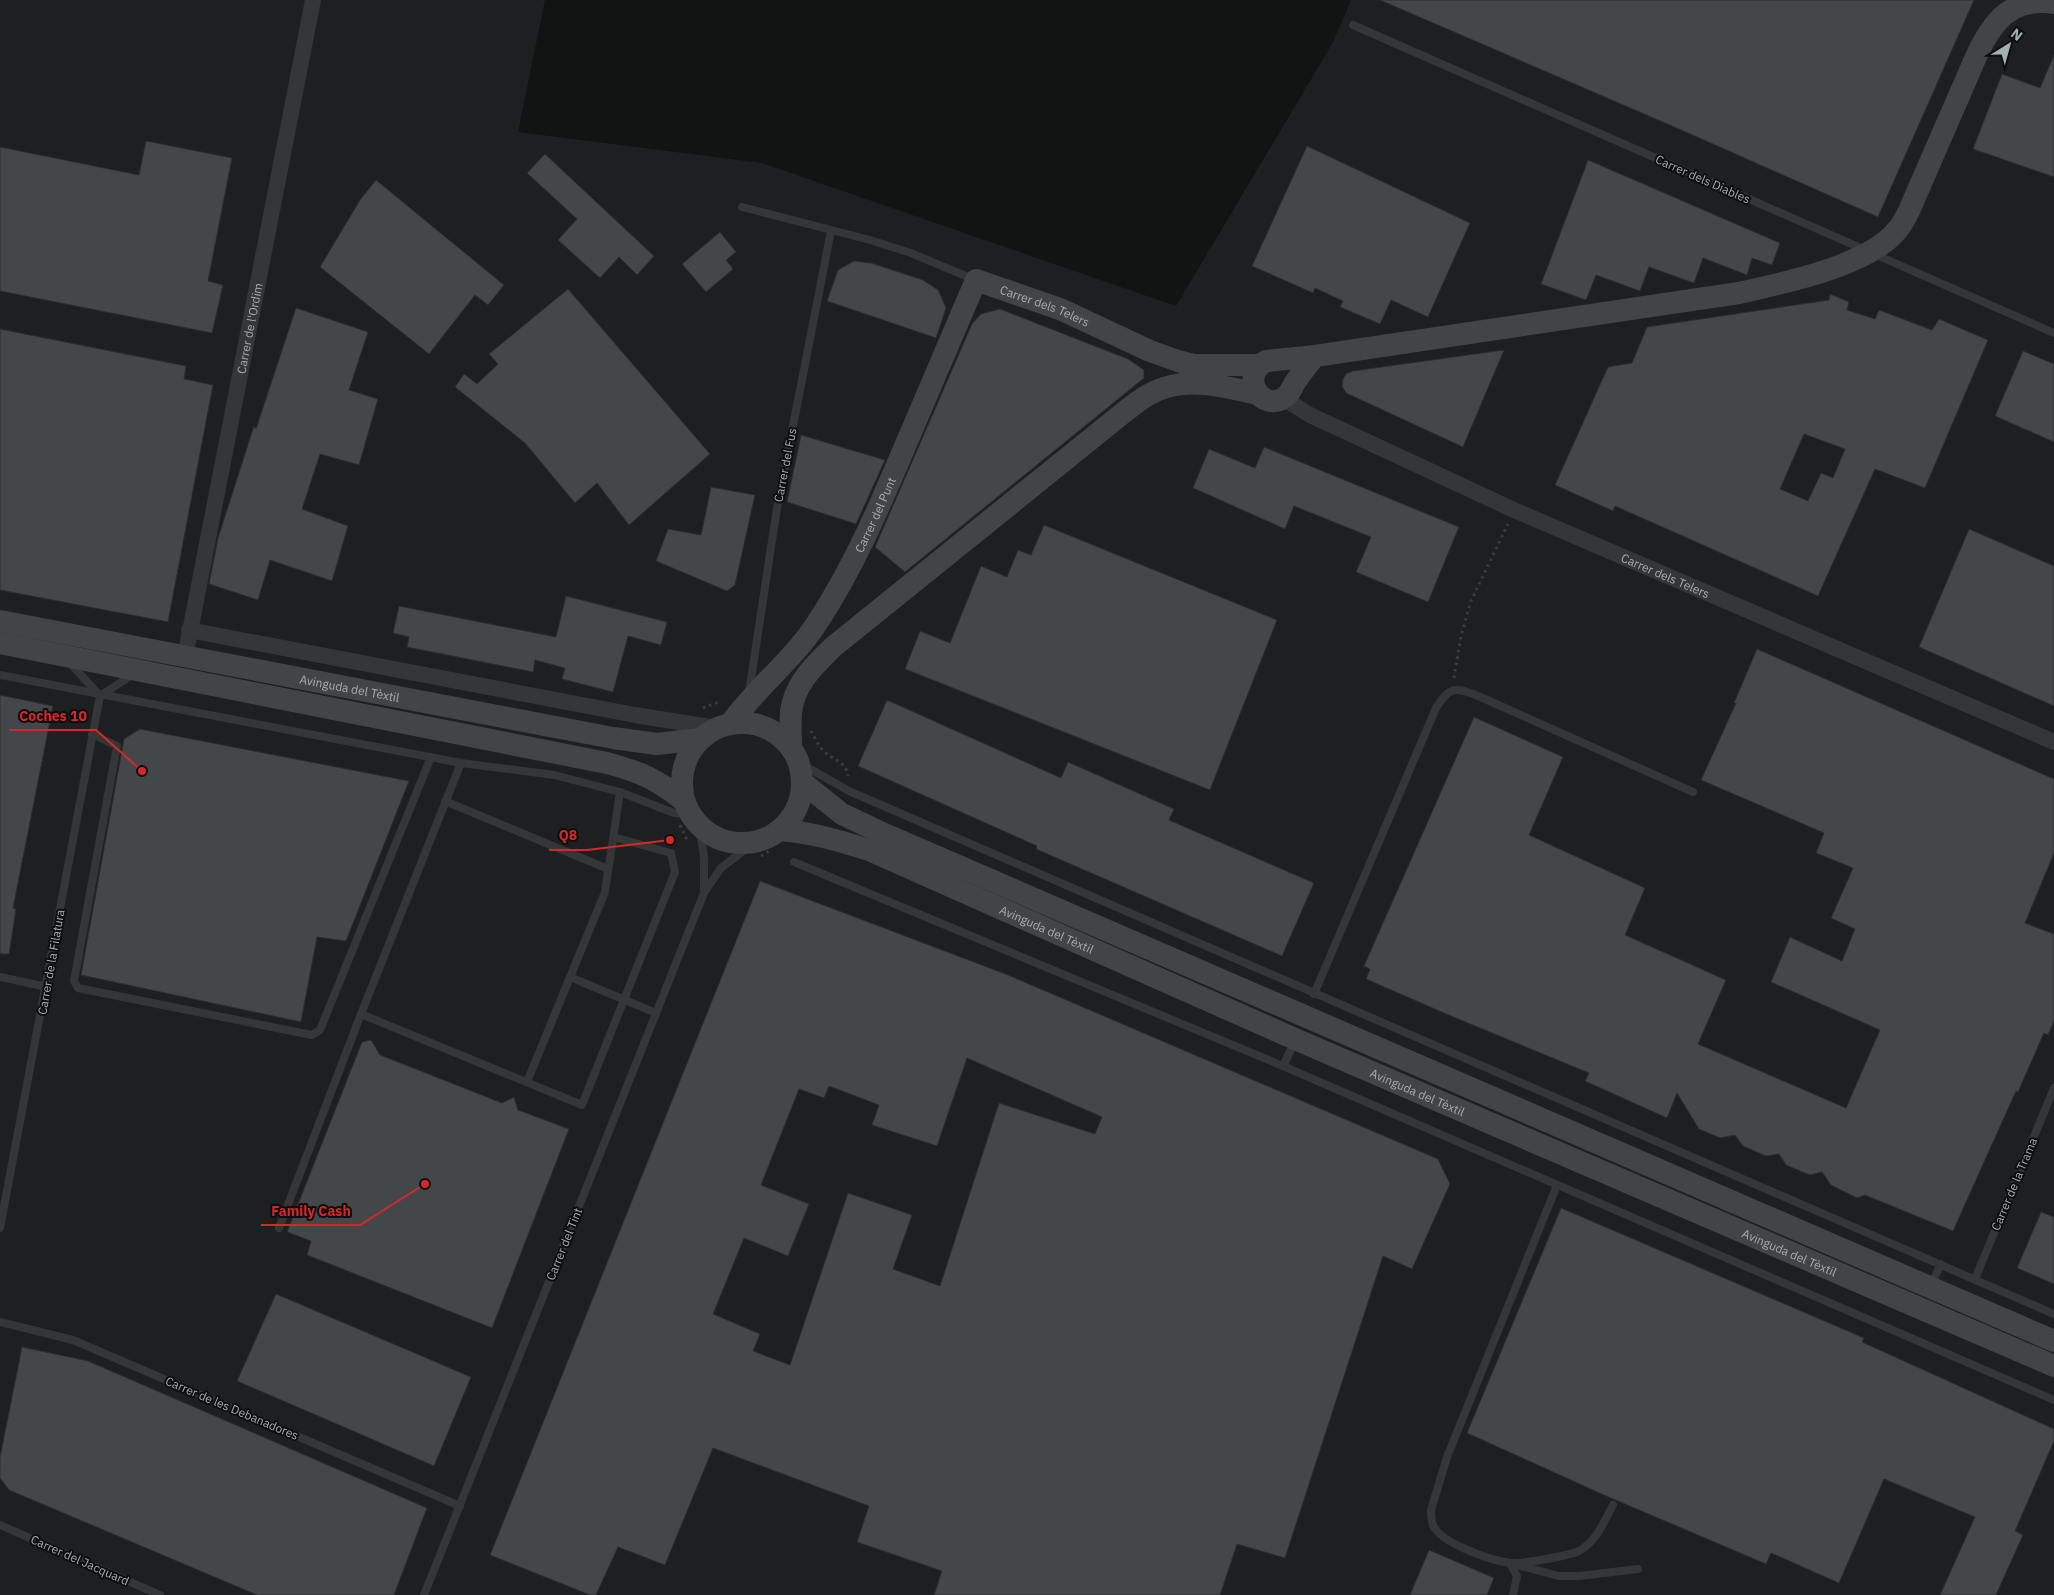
<svg xmlns="http://www.w3.org/2000/svg" width="2054" height="1595" font-family="'IBM Plex Sans',sans-serif">
<rect width="100%" height="100%" fill="#121313"/>
<!-- built -->
<path fill="#1e1f20" d="M0 0H545L518 132 762 163 1176 306 1332 44 1351 0H2046L2054 4V1595H0Z"/>
<!-- building -->
<g fill="#444749" stroke="#2c2d2f" fill-rule="evenodd">
<path d="M1380 0H1974L1878 217 1679 129Z"/>
<path d="M2054 55V177L1973 149 2002 74 2040 88Z"/>
<path d="M146 141 232 158 208 281 223 285 212 333 0 291V147L139 175Z"/>
<path d="M1307 146 1470 223 1428 317 1391 300 1380 324 1340 307 1343 301 1315 288 1313 293 1252 266Z"/>
<path d="M545 154 654 256 637 275 619 257 600 278 558 240 577 219 527 173Z"/>
<path d="M1588 160 1780 243 1772 265 1752 258 1747 275 1703 258 1694 283 1649 267 1640 291 1596 275 1586 300 1541 284Z"/>
<path d="M376 180 504 285 488 305 475 295 429 354 320 267 360 200Z"/>
<path d="M720 232 736 252 726 260 733 269 706 292 682 264Z"/>
<path d="M854 261 871 263 923 280 938 290 946 308 936 338 827 301 838 270Z"/>
<path d="M568 289 710 454 629 525 597 483 575 503 525 443 455 387 464 374 477 384 498 364 489 354Z"/>
<path d="M1830 294 1849 302 1847 310 1875 319 1879 310 1932 330 1939 319 1988 340 1925 488 1875 469 1818 596 1615 506 1613 511 1555 485 1608 367 1632 363 1647 327 1829 300ZM1804 434 1845 449 1833 478 1821 473 1808 501 1780 489Z"/>
<path d="M296 308 368 332 349 390 378 399 359 465 320 454 302 509 348 526 332 581 270 560 258 600 209 584 218 538 254 426 256 429Z"/>
<path d="M1000 309 1128 359 1144 370V378L905 572 875 547 972 324 981 314Z"/>
<path d="M0 329 186 366 184 379 213 385 168 622 0 590Z"/>
<path d="M1504 350 1463 447 1346 393 1342 386 1343 379 1346 374 1353 371Z"/>
<path d="M2023 351 2054 364V442L1995 416Z"/>
<path d="M801 435 885 460 856 524 787 502Z"/>
<path d="M1264 447 1459 527 1428 602 1356 572 1371 537 1294 506 1285 529 1193 488 1209 449 1255 468Z"/>
<path d="M711 487 755 495 735 585 727 591 656 561 668 529 701 535Z"/>
<path d="M1044 525 1277 620 1210 790 905 669 920 631 950 643 981 566 1007 577 1018 550 1031 555Z"/>
<path d="M1969 529 2054 566V706L1919 647Z"/>
<path d="M566 596 667 622 661 645 628 636 613 692 562 679 565 668 535 660 533 672 407 647 409 637 393 633 399 606 556 637Z"/>
<path d="M1757 649 2054 779V853L2025 923 2054 934V1021L2048 1035 2044 1033 2018 1092 2016 1091 1953 1231 1865 1195 1857 1198 1831 1185 1822 1172 1810 1175 1786 1165 1779 1154 1766 1156 1743 1146 1735 1135 1720 1138 1699 1129 1677 1093 1667 1118 1585 1081 1589 1073 1451 1016 1366 979 1370 969 1364 966 1474 717 1563 757 1529 835 1645 888 1625 935 1726 980 1698 1044 1846 1108 1880 1030 1771 982 1790 937 1842 961 1855 929 1831 918 1853 868 1816 853 1824 833 1701 780 1736 703H1734Z"/>
<path d="M0 695 53 706 13 908 16 909 9 954H0Z"/>
<path d="M887 700 1061 778 1068 762 1174 809 1169 820 1314 883 1282 956 1036 849 1037 846 858 766Z"/>
<path d="M140 729 409 781 346 941 317 937 301 1022 81 975 124 739Z"/>
<path d="M760 881 1008 975 1438 1159 1450 1184 1412 1269 1383 1256 1285 1558 1237 1544 1220 1595H934L942 1571 857 1542 869 1506 713 1448 665 1565 618 1547 596 1595H590L490 1555ZM967 1058 1102 1117 1095 1134 999 1103 940 1286 893 1269 912 1215 848 1193 790 1365 753 1351 760 1334 713 1314 744 1238 788 1256 809 1204 761 1185 799 1089 824 1098 829 1086 879 1105 872 1125 937 1146Z"/>
<path d="M371 1040 380 1055 502 1103 514 1097 518 1110 569 1129 492 1328 307 1255 311 1241 287 1232 362 1042Z"/>
<path d="M1561 1208 1864 1338 1862 1342 2054 1429V1441L2015 1531 2023 1535 1996 1595H1940L1975 1517 1884 1479 1839 1583 1771 1553 1766 1564 1604 1495 1467 1433Z"/>
<path d="M2041 1212 2054 1217V1284L2017 1268Z"/>
<path d="M276 1294 471 1377 434 1466 237 1381Z"/>
<path d="M22 1347 88 1361 427 1508 394 1595H257L9 1490 0 1478V1457Z"/>
<path d="M1429 1550 1494 1578 1487 1595H1410Z"/>
</g>
<g fill="none" stroke-linecap="round" stroke-linejoin="round">
<!-- path -->
<g stroke="#3a3d3f" stroke-width="3" stroke-dasharray="2.5 4" stroke-linecap="butt">
<path d="M1454 678 1461 636 1471 601 1508 524"/>
<path d="M703 708 721 701"/>
<path d="M811 731C814 736 817 743 821 748 830 761 846 759 848 776"/>
<path d="M680 825 687 840"/>
<path d="M761 856 772 849"/>
</g>
<!-- lane -->
<g stroke="#343638" stroke-width="8">
<path d="M1353 25 2054 333"/>
<path d="M742 207 870 240 911 253 973 279"/>
<path d="M71 664 100 696"/>
<path d="M0 675 461 763 554 775 620 792 674 813 690 815"/>
<path d="M749 692 777 508 831 231"/>
<path d="M100 696 132 675"/>
<path d="M92 734 117 746 74 981 78 988 312 1035 320 1030 431 757"/>
<path d="M798 762 849 791 2054 1314"/>
<path d="M461 763 361 1014 582 1105 675 872 671 853 613 837"/>
<path d="M445 801 608 869"/>
<path d="M699 825 704 857V892"/>
<path d="M794 862 1283 1066 2054 1400"/>
<path d="M0 977 47 987"/>
<path d="M570 977 656 1013"/>
<path d="M1314 994 1436 708C1449 688 1453 686 1476 695L1693 792"/>
<path d="M1283 1066 1295 1041"/>
<path d="M527 1082 605 892 620 792"/>
<path d="M1557 1185 1447 1457 1431 1510C1431 1515 1431 1520 1433 1525 1440 1543 1492 1561 1511 1563 1522 1564 1568 1556 1579 1551 1596 1542 1604 1522 1613 1505"/>
<path d="M0 1228 100 696"/>
<path d="M279 1228 361 1014"/>
<path d="M1975 1279 2054 1088"/>
<path d="M1931 1285 1941 1264"/>
<path d="M0 1322 73 1340 460 1506"/>
<path d="M0 1525 160 1595"/>
<path d="M1510 1563 1517 1576 1513 1595"/>
<path d="M1517 1565 1559 1576H1579L1638 1569"/>
<path d="M424 1595 704 893 721 868 756 841"/>
</g>
<!-- street -->
<g stroke="#343638" stroke-width="16">
<path id="s1" d="M1283 398 1310 415 1514 510 2054 742"/>
<path d="M189 630 635 715 716 728"/>
<path id="s2" d="M185 657 313 0"/>
</g>
<!-- secondary -->
<g stroke="#424548" stroke-width="22">
<path d="M1315 356C1308 364 1302 372 1296 381 1292 386 1291 393 1285 397 1262 414 1238 376 1266 361L1315 356 1739 293C1783 283 1870 266 1898 229 1902 225 1905 218 1908 213 1926 172 1944 130 1962 89 1972 67 1981 40 1998 21 2012 5 2033 0 2054 3"/>
<path id="s3" d="M0 621 613 738 657 744 700 739"/>
<path d="M0 643 607 763C640 772 657 779 684 801"/>
<circle cx="742" cy="783" r="60"/>
<path id="s4" d="M731 723C756 688 793 660 817 623 854 567 880 505 906 444 930 389 953 334 976 280L1060 309 1150 351 1178 361 1194 365H1260"/>
<path d="M791 748C791 736 790 724 791 712 794 684 814 666 833 647L1128 409C1135 404 1142 398 1150 394 1183 375 1223 386 1258 394"/>
<path d="M802 782 842 814 880 832 2054 1341"/>
<path id="s5" d="M780 830C810 832 840 841 869 850L1295 1039 2054 1366"/>
</g>
</g>
<g text-anchor="middle" dominant-baseline="central" stroke-width="4" stroke-linejoin="round" paint-order="stroke">
<!-- street labels -->
<g font-size="12" fill="#a5aeb3" stroke="#0d0e0e">
<text transform="translate(1703 179) rotate(24)">Carrer dels Diables</text>
<text stroke="none"><textPath href="#s4" startOffset="584">Carrer dels Telers</textPath></text>
<text stroke="none"><textPath href="#s2" startOffset="335">Carrer de l'Ordim</textPath></text>
<text transform="translate(785 465) rotate(-79)">Carrer del Fus</text>
<text stroke="none"><textPath href="#s4" startOffset="255">Carrer del Punt</textPath></text>
<text stroke="none"><textPath href="#s1" startOffset="422">Carrer dels Telers</textPath></text>
<text stroke="none"><textPath href="#s3" startOffset="356">Avinguda del Tèxtil</textPath></text>
<text stroke="none"><textPath href="#s5" startOffset="286">Avinguda del Tèxtil</textPath></text>
<text transform="translate(51 962) rotate(-80)">Carrer de la Filatura</text>
<text stroke="none"><textPath href="#s5" startOffset="691">Avinguda del Tèxtil</textPath></text>
<text transform="translate(2014 1184) rotate(-67)">Carrer de la Trama</text>
<text transform="translate(564 1244) rotate(-68)">Carrer del Tint</text>
<text stroke="none"><textPath href="#s5" startOffset="1096">Avinguda del Tèxtil</textPath></text>
<text transform="translate(232 1408) rotate(23)">Carrer de les Debanadores</text>
<text transform="translate(80 1560) rotate(24)">Carrer del Jacquard</text>
</g>
</g>
<!-- callouts -->
<path fill="none" stroke="#d62828" stroke-width="2" d="M142 771L96 730H9M670 840L587 850H549M425 1184L360 1225H261"/>
<g fill="#d62828" stroke="#0d0e0e" stroke-width="2">
<circle cx="142" cy="771" r="5"/>
<circle cx="670" cy="840" r="5"/>
<circle cx="425" cy="1184" r="5"/>
</g>
<g font-size="14" text-anchor="middle" font-weight="bold" fill="#d62828" stroke="#0d0e0e" stroke-width="4" stroke-linejoin="round" paint-order="stroke">
<text x="53" y="721">Coches 10</text>
<text x="568" y="840">Q8</text>
<text x="311" y="1216">Family Cash</text>
</g>
<!-- north arrow -->
<g transform="translate(2009 45) rotate(37)" stroke="#0d0e0e" stroke-width="4" paint-order="stroke">
<path d="M0-4L9 19L0 12L-9 19Z" fill="#a5aeb3"/>
<text y="-8" font-size="14" font-weight="bold" text-anchor="middle" fill="#a5aeb3">N</text>
</g>
</svg>
